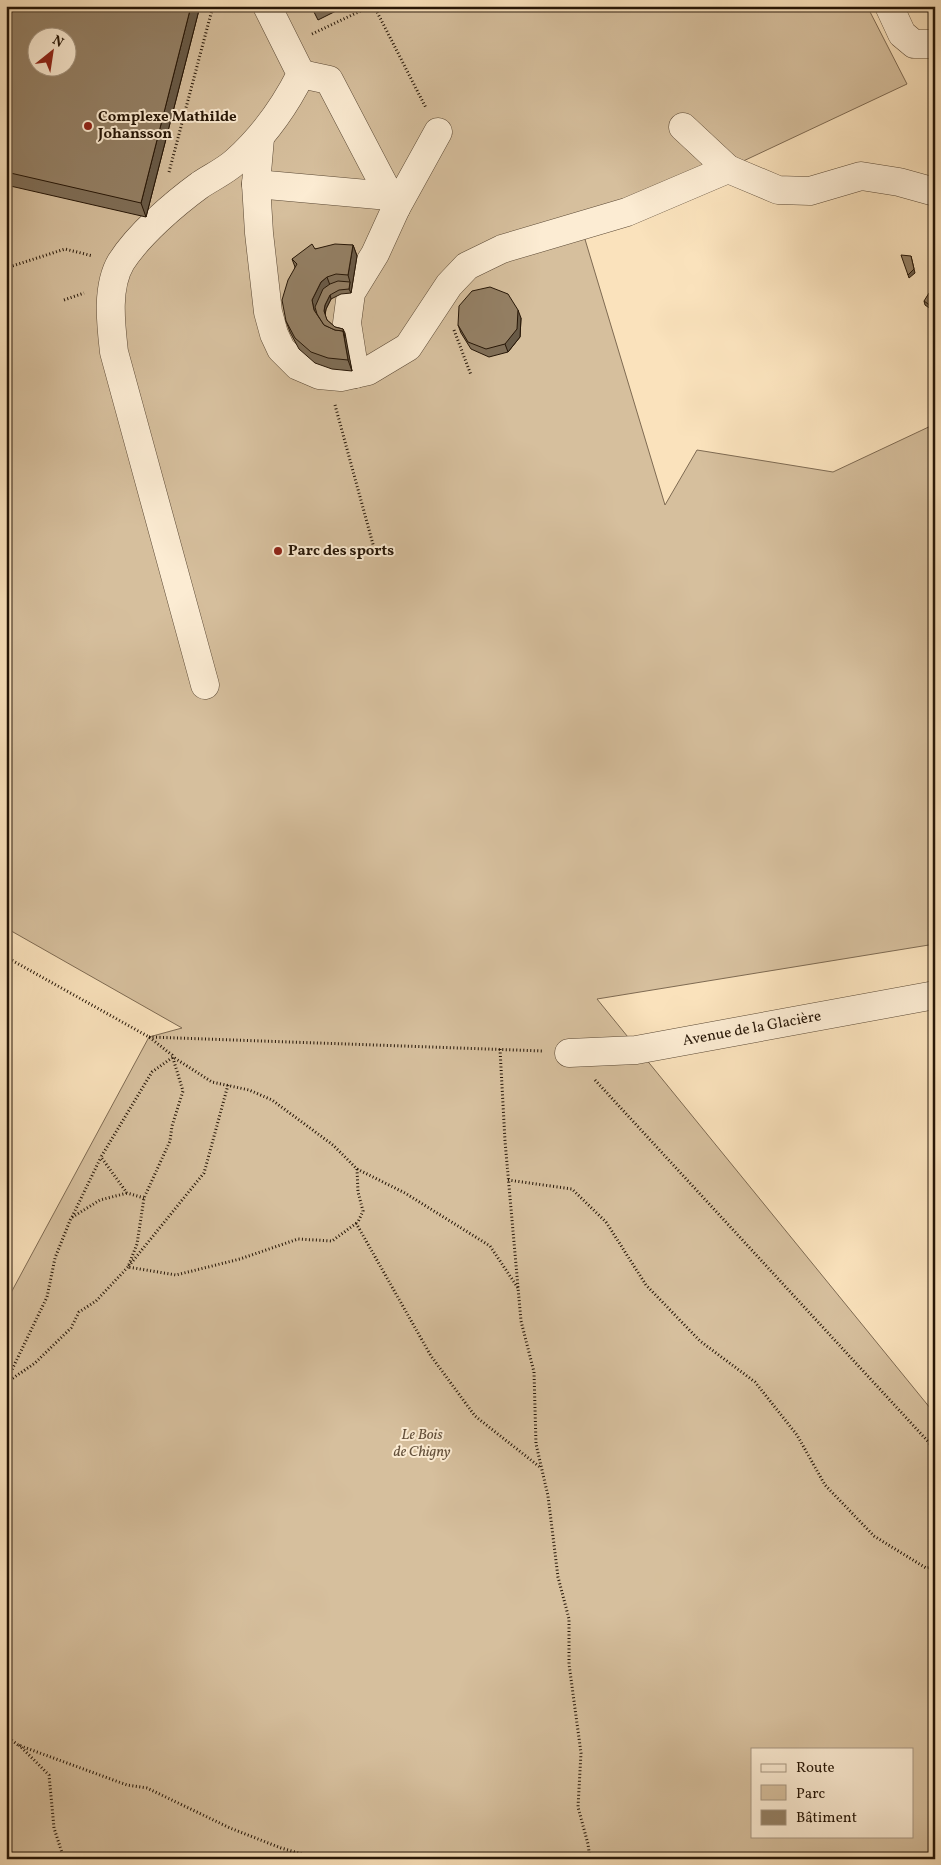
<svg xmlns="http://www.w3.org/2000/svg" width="941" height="1865" font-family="Vollkorn,serif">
<rect width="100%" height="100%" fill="#fae2bc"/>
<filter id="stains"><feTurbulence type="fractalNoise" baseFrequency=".004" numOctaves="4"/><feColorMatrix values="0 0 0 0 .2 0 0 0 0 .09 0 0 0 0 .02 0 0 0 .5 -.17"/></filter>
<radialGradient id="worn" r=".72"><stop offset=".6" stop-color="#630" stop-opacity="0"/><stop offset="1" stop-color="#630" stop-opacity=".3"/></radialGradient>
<!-- green -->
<path fill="#d6bf9d" stroke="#7e6a52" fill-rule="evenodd" d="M6 6H867L907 84 584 236 665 505 697 450 833 472 935 424V944L597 999 935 1414V1859H19L6 1846V1302L149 1037 182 1028 6 928ZM38 38H68V68H38ZM752 1749H912V1836H752Z"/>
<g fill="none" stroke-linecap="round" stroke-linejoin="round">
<!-- minor casing -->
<g stroke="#5a4834" stroke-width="29">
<g id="minor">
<path d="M889 6 902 34 914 44H935"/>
<path d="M301 74 329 80 396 208 438 132"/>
<path d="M260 138 256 184 259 233 268 312 274 334 281 349 298 366 319 375 341 377 368 371 408 347 449 285 467 266 502 249 627 212 728 169 683 127"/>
<path d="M728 169 778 190 810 191 861 176 899 182 935 192"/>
<path d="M256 184 389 196"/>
<path d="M355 374 347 323 351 293 375 254 396 208"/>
<path d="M205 685 114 352C111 325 106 287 121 262 139 234 174 204 200 185 212 177 225 171 235 162 264 136 284 108 301 74L267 6"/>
<path id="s1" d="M569 1053 636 1050 935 995"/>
</g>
</g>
<!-- path -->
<g stroke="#251506" stroke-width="3" stroke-dasharray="1 2.5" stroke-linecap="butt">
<path d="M374 6 426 108"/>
<path d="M312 34 371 6"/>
<path d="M169 172 213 6"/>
<path d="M6 268 65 249 93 256"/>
<path d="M64 300 84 293"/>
<path d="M454 330 471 375"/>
<path d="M335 405 374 548"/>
<path d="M6 957 149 1037 172 1055 183 1091 172 1126 170 1141 144 1198 137 1244 128 1267 96 1301 79 1312 71 1328 35 1363 6 1383"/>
<path d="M149 1037 543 1051"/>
<path d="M500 1049 505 1141 521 1321 534 1372 536 1444 548 1496 558 1577 569 1619V1664L581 1753 578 1807 588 1844 590 1859"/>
<path d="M595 1080 935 1449"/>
<path d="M228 1085 204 1173 128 1267 176 1275 240 1259 298 1239 332 1241 358 1222"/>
<path d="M357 1169 405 1193 490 1246 518 1288"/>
<path d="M508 1180 572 1189 606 1222 646 1285 700 1341 755 1382 797 1435 825 1485 874 1536 926 1568 935 1567"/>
<path d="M144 1198 127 1193 101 1157 152 1072 173 1057 212 1082 249 1090 272 1100 333 1145 357 1169 358 1192 363 1211 358 1222"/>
<path d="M72 1217 101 1157"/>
<path d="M356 1223 431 1356 475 1416 541 1468"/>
<path d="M6 1382 47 1297 55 1258 71 1218 100 1200 127 1193"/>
<path d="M6 1736 18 1745 127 1785 147 1788 230 1828 281 1848 319 1859"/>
<path d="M19 1745 49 1775 54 1828 64 1859"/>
</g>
<!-- minor -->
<use href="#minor" stroke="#fcecd3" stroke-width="28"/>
</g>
<!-- wall -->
<g fill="#7f6e57" stroke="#251506">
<path d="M6 6H200L146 217 6 185Z"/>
<path d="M311 6H346L318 20Z"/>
<path d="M353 245 357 256 351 293 341 294 331 299 326 309 325 315 327 320 335 327 343 329 352 371 332 369 315 363 299 349 290 332 286 321 295 267 292 259 315 249Z"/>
<path d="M935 297V312L925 305 924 301Z"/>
<path d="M521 318 520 337 508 352 489 357 471 349 461 333 458 325Z"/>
</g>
<!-- shaded-wall -->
<g fill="#685a47" stroke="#251506">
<path d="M191 6H200L146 217 141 203Z"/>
<path d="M353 245 357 256 351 293 349 289 350 282 348 275Z"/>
<path d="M911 256 915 273 909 278 908 275Z"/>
<path d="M327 277 331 288 318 321 314 310 312 300 321 282Z"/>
<path d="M330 295 331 299 326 309 325 315 324 311 325 305Z"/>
<path d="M518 310 521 318 520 337 508 352 505 344Z"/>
<path d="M343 329 345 333 352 371 348 360 343 331Z"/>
</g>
<!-- building -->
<g fill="#948065" stroke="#251506" fill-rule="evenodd">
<path d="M6 6H191L141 203 6 172ZM38 38H68V68H38Z"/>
<path d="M312 6H320L314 9Z"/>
<path d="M312 244 315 249 335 244 353 245 348 275 336 274 327 277 321 282 312 300 314 310 324 325 335 330 343 331 348 360 328 358 311 352 295 338 286 321 282 300 288 280 297 264 292 259Z"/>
<path d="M901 255 911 256 914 269 908 275Z"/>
<path d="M338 281 350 282 349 289 339 290 330 295 325 305 324 311 327 320 335 327 343 329 345 338 343 331 335 330 324 325 317 314 315 307 323 289 330 284Z"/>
<path d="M490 287 508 294 518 310 517 329 505 344 486 349 468 342 458 325 459 306 472 291Z"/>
<path d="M929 293 935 297V309L924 301Z"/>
</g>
<!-- markers -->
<g fill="#8f2418" stroke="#fcecd3" stroke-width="2">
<circle cx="88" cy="126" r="5"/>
<circle cx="278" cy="551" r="5"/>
</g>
<g text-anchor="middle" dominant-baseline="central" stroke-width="4" stroke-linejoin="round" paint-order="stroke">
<!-- poi labels -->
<g font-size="15" font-weight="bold" fill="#251506" stroke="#fcecd3" text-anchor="start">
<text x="98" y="117">Complexe Mathilde<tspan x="98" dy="17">Johansson</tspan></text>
<text x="288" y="551">Parc des sports</text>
</g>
<!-- street labels -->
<g font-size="15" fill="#251506" stroke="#fcecd3">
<text stroke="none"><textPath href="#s1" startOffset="185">Avenue de la Glacière</textPath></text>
</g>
<!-- park labels -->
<g font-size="15" font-style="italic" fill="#63503b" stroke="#fcecd3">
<text x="422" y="1435">Le Bois<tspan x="422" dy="17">de Chigny</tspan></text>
</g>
</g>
<!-- margin -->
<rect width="941" height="1865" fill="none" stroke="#fae2bc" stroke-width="25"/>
<rect x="8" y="8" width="926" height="1850" fill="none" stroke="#251506" stroke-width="2.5"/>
<rect x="12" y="12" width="916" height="1840" fill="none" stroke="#251506"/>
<!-- legend -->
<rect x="751" y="1748" width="162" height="90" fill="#fcecd3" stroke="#a69681"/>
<rect x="761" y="1764" width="25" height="8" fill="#fcecd3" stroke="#a69681"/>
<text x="796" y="1772" font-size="15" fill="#251506">Route</text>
<rect x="761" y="1785" width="25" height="15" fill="#d6bf9d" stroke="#a69681"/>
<text x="796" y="1798" font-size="15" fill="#251506">Parc</text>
<rect x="761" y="1810" width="25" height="15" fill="#948065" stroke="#a69681"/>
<text x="796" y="1822" font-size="15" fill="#251506">Bâtiment</text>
<!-- north arrow -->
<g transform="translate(52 52) rotate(30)"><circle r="24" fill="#fcecd3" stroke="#a69681"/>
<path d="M0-4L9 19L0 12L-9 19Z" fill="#8f2418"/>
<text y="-8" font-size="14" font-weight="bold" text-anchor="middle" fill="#251506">N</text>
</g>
<rect width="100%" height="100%" filter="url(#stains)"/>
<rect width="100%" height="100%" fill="url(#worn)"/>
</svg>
